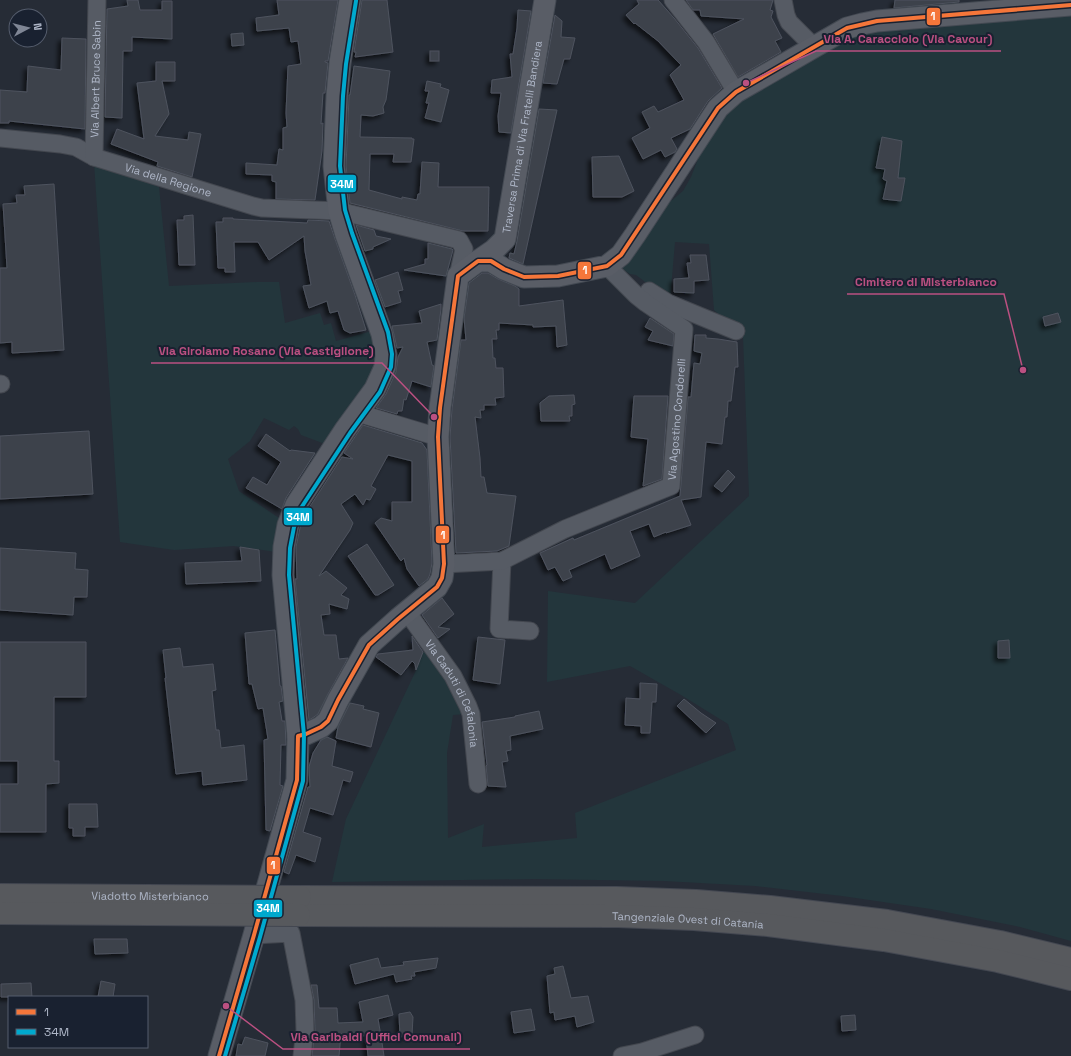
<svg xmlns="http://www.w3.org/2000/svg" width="1071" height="1056" font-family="'Space Grotesk',sans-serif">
<defs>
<filter id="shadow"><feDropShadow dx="-3.5" dy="3.5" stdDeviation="2" flood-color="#0009"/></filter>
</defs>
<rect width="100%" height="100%" fill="#262c36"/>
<!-- green -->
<g fill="#23363c">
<path d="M1071 12V941L1020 927 931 909 842 896 755 886 664 881 534 879 332 882 346 819 418 666 426 646 466 714 453 715 447 753 448 838 484 824 482 847 577 838 575 813 736 750 728 724 681 695 630 666 547 682 548 591 635 603 749 496 743 337 714 310 709 244 675 242 670 301 636 275 630 274 618 266 660 210 683 191 691 177 700 154 726 110 753 92 852 35 895 27 899 32 905 30 909 25Z"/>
<path d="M94 163 159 187 169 286 257 282H279L285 323 320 313 324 325 331 323 336 341 372 331 377 364 373 376 325 444 301 435 298 429 294 426 289 430 264 418 250 441 228 459 239 491 282 520 276 552 234 546 174 550 120 542Z"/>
</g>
<!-- building -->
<g fill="#3d424c" stroke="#4e535e" filter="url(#shadow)">
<path d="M127 0H138L140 10H162V1H172V39L132 37V51H123L122 118 105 117 107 9 128 6Z"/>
<path d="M277 0H338L328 61H325V62L328 63 325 93H323L321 124 323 123 322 151 315 200 276 199V182L272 181V175L246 174V163L277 165 279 149 283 150V128L287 127 286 113 288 66 301 64 298 41 291 42 289 28 257 31 256 18 279 15Z"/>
<path d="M362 0H387L393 52 355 57 356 52H354Z"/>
<path d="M637 0H658L674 18 698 48 722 88 708 101 690 129 671 138 677 149 675 152 665 157 661 150 643 159 632 138 650 128 642 112 654 106 658 112 684 100 670 75 681 65 658 41 635 23 634 24 626 15 639 4Z"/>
<path d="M686 0H773L770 10 773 11 771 17 782 38 775 41 781 52 738 77 713 34 744 19 701 16 700 10H693Z"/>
<path d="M895 0H959V2L894 8Z"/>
<path d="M518 10 531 11 511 133 499 132 498 116 501 93H491L492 80 512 77 510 54H513L517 28Z"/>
<path d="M555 15 562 21 561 37 575 38 570 59H564L557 84 543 83Z"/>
<path d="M243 33 244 45 232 46 231 34Z"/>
<path d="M62 38 86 39 85 129 9 121V123H0V90L27 92 28 66 61 70Z"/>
<rect x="430" y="51" width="9" height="10"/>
<path d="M156 62H175V81H162L169 114 155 136 188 140 189 132 201 134 192 177 157 166 158 162 111 144 117 129 144 139 137 83 156 81Z"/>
<path d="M354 66 390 71 386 100 383 107 384 113 373 116 361 115 360 137 412 138V139H414L411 162H393L394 154H370L369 190 402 199V197L417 200 418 194H420L422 162 439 163 438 187H489L488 231H463L350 203 346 166 349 97V95H350Z"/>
<path d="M427 81 441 84 440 87 449 90 441 122 425 118 429 103H426L429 91H425Z"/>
<path d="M539 109 557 110 523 264 509 258 510 253 514 254 517 241Z"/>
<path d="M882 137 902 141 898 178H905L901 201 883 199 887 181 883 179 885 169 876 168Z"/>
<path d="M619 156 634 191 622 197H593L592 157Z"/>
<path d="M54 184 64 350 12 353V342L0 343V268H7L3 204 17 203 16 195H25L24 186Z"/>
<path d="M193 215 195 265H179L177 220H184V216Z"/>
<path d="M223 218H233V219L307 223 308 220 329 221 335 239 355 295 366 330 350 333 344 330 338 311 330 313 327 301 309 308 303 286 311 285 305 251 304 236 269 260 258 242H234L235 272H225V268H218L216 222H223Z"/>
<path d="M356 225 374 230 376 236 391 239 373 247V249L365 251Z"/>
<path d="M428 243 452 249 453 250 446 276 404 270 425 264V259H428Z"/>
<path d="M690 255H706L709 280 694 281V293L674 292V279L689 278 687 263H691Z"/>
<path d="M398 272 403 290 398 291 401 302 385 307 375 280Z"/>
<path d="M482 273H488L498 279 515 286 519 289V306L563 300 567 345 557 347 556 326 533 327V325L499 323V330H496L497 339H492L493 358H495L496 368H503L504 397 495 398 496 405H484V410H480L481 418 475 417 480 458 481 477H484L487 493 516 496 509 546 497 551 456 553 450 437 452 409 461 340H466L464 318 469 283Z"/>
<path d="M441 304V309L437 340 427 342 432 365 434 366 431 387 412 381 406 400 404 399 402 411H398L397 414 376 408 386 394 396 372 398 357 403 347 397 348 392 326 422 323 419 311Z"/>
<path d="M1058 313 1061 322 1045 326 1043 317Z"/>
<path d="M650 318 674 334 673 346 648 340 653 331 645 327Z"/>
<path d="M695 335H706V338L718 339 737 342 738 367H735L731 401H728L727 417H725L722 444 706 442 701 497 681 500 691 525 666 533V532L654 537 649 524 630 531 640 556 611 569 605 554 569 570 572 577 563 581 555 567 548 570 540 553 573 538 574 540 680 496 688 397H691L694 363 700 364 702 353 694 351Z"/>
<path d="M574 395 575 404 572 405V416H569L570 421H541L540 403 549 396Z"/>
<path d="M634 396H668L662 479 643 486 648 439 631 437Z"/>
<path d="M363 425 422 443 427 450 432 563 430 574 428 579 419 586 407 569 404 558 401 561 375 523 381 518 392 521V502H412V461L388 455 371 486 376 489 370 500 366 499 363 505 355 494 341 504 353 523 350 530 319 576 326 571 347 588 341 595 349 599 347 609 329 604 330 614 321 615 324 635H336L339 659 348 658 328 694 318 714 314 717 309 720 295 579H297L296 547 300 528 307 511 342 457 353 459 344 453Z"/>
<path d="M89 431 93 494 0 499V436Z"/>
<path d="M266 434 290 451 291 450 315 453 286 498 282 509 246 488 253 477 267 485 281 462 258 446Z"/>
<path d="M728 470 735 477 722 492 714 486Z"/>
<path d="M367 544 394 585 378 595H375L348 556Z"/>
<path d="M240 547 259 550 261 581 186 584 185 563 242 561Z"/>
<path d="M0 548 76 553 75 569 88 570 87 597H74L73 615 0 610Z"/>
<path d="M442 598 454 614 438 627 450 629 438 638 422 615Z"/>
<path d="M275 630 280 686H281L283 701 279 702 282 721H285L286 745H281L280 785 283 786 270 831 266 830 264 740 268 739 263 708 258 709 252 684H249L245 633Z"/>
<path d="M412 636 423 652 416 670 415 664 412 661 401 675 376 657 378 654 413 650Z"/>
<path d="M478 637 505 640 500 684 473 680Z"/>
<path d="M1009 640 1010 658H998V641Z"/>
<path d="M0 642H86V697H54V761H59V783L46 784V832H0V784H18V761H0Z"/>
<path d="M180 648 183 667 213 664 216 690 212 691 216 730H219L221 748 244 745 247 780 203 785 202 771 176 774 165 678H166L163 650Z"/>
<path d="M640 683 657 684 656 702H652L650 733H641V726L625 725 626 698 640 699Z"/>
<path d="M684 699 701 713 716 723 706 733 677 706Z"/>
<path d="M350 703 364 706 363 709 379 713 371 747 336 738 338 727Z"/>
<path d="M539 711 543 729 510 736 511 750 506 751 508 761 502 762 506 787 488 786 486 766 487 765 482 722 515 717V716Z"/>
<path d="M327 737 336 741 332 766 353 772 350 782 343 780 333 815 310 808 303 832 321 838 315 862 296 855 289 874 284 872 308 787H310L309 767 313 753 321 740Z"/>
<path d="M69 804H97L98 827H85V836H73V828H69Z"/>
<path d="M94 939H127L128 953 95 954Z"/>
<path d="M378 958 381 968 404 965 403 962 438 958 436 968 414 972 415 976H411L412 979 396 982 394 974 355 984 350 965Z"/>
<path d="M563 966 571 998 588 996 594 1022 577 1027 575 1016 555 1020 554 1012 550 1013 547 976 555 974 554 968Z"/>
<path d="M101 981 115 984 113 997H98Z"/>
<path d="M31 983 32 997H1V984Z"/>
<path d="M311 985H317L319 1008H337L338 1023 363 1022 359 1002 388 995 393 1015 378 1019 381 1036 384 1056H368L366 1036 341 1034 339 1056H312L315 1030 314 1000Z"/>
<path d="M531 1009 535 1030 514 1033 511 1012Z"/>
<path d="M410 1012 413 1017 412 1035 400 1037 399 1014Z"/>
<path d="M855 1015 856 1030 842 1031 841 1016Z"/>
<path d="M245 1037 268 1043 265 1056H236L238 1044 242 1045Z"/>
</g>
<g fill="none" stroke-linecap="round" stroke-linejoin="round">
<!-- minor casing -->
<g stroke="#43474f" stroke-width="19">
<g id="minor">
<path d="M673 0 706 42 736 92"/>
<path d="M783 0 786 15 789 22 814 47"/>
<path id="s1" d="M0 138 60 144 76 147 94 157 253 206 262 208 339 211 459 240 464 249 458 276"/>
<path id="s2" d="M94 157 97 0"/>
<path d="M649 291 668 303 736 331"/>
<path d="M0 384H1"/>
<path d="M358 413 438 437"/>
<path d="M502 561 499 629 530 631"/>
<path id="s3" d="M444 564 502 561 565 529 671 486 684 329 646 303 636 295 607 266"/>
<path id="s4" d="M407 612 453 676 468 706 471 714 478 784"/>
<path d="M254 935 291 933 304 1000 305 1030 302 1056"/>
<path d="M622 1056 642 1052 695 1035"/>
</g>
</g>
<!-- major casing -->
<g stroke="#434952" stroke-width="23">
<g id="major">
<path d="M478 261H491L504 269 524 277 558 276 607 266 621 255 635 235 718 108 736 92 847 28 862 24 877 21 1071 5"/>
<path id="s5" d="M298 736 306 734 321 727 328 721 338 700 369 645 398 619 437 587 442 578 444 564 438 437 440 408 458 276 478 261 494 250 505 239 545 0"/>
<path d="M219 1056 254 935 297 780 298 736 283 575 284 547 288 525 296 505 345 430 375 389 385 367 386 355 382 334 346 235 339 211 334 166 337 96 340 63 350 0"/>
</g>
</g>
<!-- highway casing -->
<g stroke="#434751" stroke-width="24">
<g id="highway">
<path d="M300 897 617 898 696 901 770 907 887 921 1000 942 1071 959"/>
<path id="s6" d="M299 915 618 916 694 919 768 925 884 940 998 961 1071 979"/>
</g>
</g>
<!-- minor -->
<use href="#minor" stroke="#565b64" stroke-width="17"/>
<!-- major -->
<use href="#major" stroke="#595d66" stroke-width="21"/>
<!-- highway -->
<use href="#highway" stroke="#57595d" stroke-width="22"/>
<!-- highway-bridge casing -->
<g stroke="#434751" stroke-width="24" stroke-linecap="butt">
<g id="highway-bridge">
<path id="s7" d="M0 895 300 897"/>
<path d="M0 913 299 915"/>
</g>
</g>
<!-- highway-bridge -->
<use href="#highway-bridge" stroke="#57595d" stroke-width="22"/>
<!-- bus-1 casing -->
<g stroke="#192130" stroke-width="7">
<path id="bus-1" d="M219 1056 254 935 297 780 298 736 306 734 321 727 328 721 338 700 369 645 398 619 437 587 442 578 444 564 438 437 440 408 458 276 478 261H491L504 269 524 277 558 276 607 266 621 255 718 108 736 92 847 28 877 21 1071 5"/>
</g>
<!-- bus-2 casing -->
<g stroke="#192130" stroke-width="7">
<path id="bus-2" d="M225 1056 260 937 303 781 304 735 289 575 290 548 294 527 301 508 350 433 380 392 391 367 392 354 388 332 352 233 345 210 340 166 343 96 346 64 356 1"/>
</g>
<!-- bus-1 -->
<use href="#bus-1" stroke="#f5763a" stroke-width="4"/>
<!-- bus-2 -->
<use href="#bus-2" stroke="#00a9ce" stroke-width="4"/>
</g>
<g text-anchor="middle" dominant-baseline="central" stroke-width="4" stroke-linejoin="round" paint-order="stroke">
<!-- street labels -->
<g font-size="11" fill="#afb7c8" stroke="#192130">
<text stroke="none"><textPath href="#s2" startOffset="78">Via Albert Bruce Sabin</textPath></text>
<text stroke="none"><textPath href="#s5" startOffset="687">Traversa Prima di Via Fratelli Bandiera</textPath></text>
<text stroke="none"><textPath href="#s1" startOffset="175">Via della Regione</textPath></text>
<text stroke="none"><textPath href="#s3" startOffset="310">Via Agostino Condorelli</textPath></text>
<text stroke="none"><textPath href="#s4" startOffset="95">Via Caduti di Cefalonia</textPath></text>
<text stroke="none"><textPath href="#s7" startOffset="150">Viadotto Misterbianco</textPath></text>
<text stroke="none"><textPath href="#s6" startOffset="389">Tangenziale Ovest di Catania</textPath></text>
</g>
</g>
<!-- callouts -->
<path fill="none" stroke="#bb5081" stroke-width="1.5" d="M746 83L816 51H1001M1023 370L1004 294H847M434 417L382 363H151M226 1006L283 1049H470"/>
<g fill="#bb5081" stroke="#192130" stroke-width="1.5">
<circle cx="746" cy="83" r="4"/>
<circle cx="1023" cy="370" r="4"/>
<circle cx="434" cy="417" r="4"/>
<circle cx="226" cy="1006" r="4"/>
</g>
<g font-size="12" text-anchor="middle" font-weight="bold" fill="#bb5081" stroke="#192130" stroke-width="4" stroke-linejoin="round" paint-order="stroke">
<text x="908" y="43">Via A. Caracciolo (Via Cavour)</text>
<text x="926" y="286">Cimitero di Misterbianco</text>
<text x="266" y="355">Via Girolamo Rosano (Via Castiglione)</text>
<text x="376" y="1041">Via Garibaldi (Uffici Comunali)</text>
</g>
<g stroke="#192130" stroke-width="1.5">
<rect x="926" y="7" width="15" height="19" rx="4" fill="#f5763a"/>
<rect x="327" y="174" width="30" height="19" rx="4" fill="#00a9ce"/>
<rect x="577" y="261" width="15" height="19" rx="4" fill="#f5763a"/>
<rect x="283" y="507" width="30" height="19" rx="4" fill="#00a9ce"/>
<rect x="435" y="525" width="15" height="19" rx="4" fill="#f5763a"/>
<rect x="266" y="856" width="15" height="19" rx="4" fill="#f5763a"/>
<rect x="253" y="899" width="30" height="19" rx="4" fill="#00a9ce"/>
</g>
<g font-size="11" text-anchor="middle" font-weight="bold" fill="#fff">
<text x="933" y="20">1</text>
<text x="342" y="188">34M</text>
<text x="585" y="274">1</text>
<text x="298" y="521">34M</text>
<text x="443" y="539">1</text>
<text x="273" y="869">1</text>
<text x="268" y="912">34M</text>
</g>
<!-- legend -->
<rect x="8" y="996" width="140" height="52" fill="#192130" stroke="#555d6d"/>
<rect x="16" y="1009" width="20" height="6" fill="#f5763a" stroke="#555d6d"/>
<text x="44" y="1016" font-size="12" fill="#afb7c8">1</text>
<rect x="16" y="1029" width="20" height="6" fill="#00a9ce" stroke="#555d6d"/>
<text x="44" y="1036" font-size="12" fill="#afb7c8">34M</text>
<!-- north arrow -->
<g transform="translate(28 28) rotate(83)"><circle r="19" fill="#192130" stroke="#555d6d"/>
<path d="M0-3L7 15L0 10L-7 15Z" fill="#7f8695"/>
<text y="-6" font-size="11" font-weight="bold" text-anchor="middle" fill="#afb7c8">N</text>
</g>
</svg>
